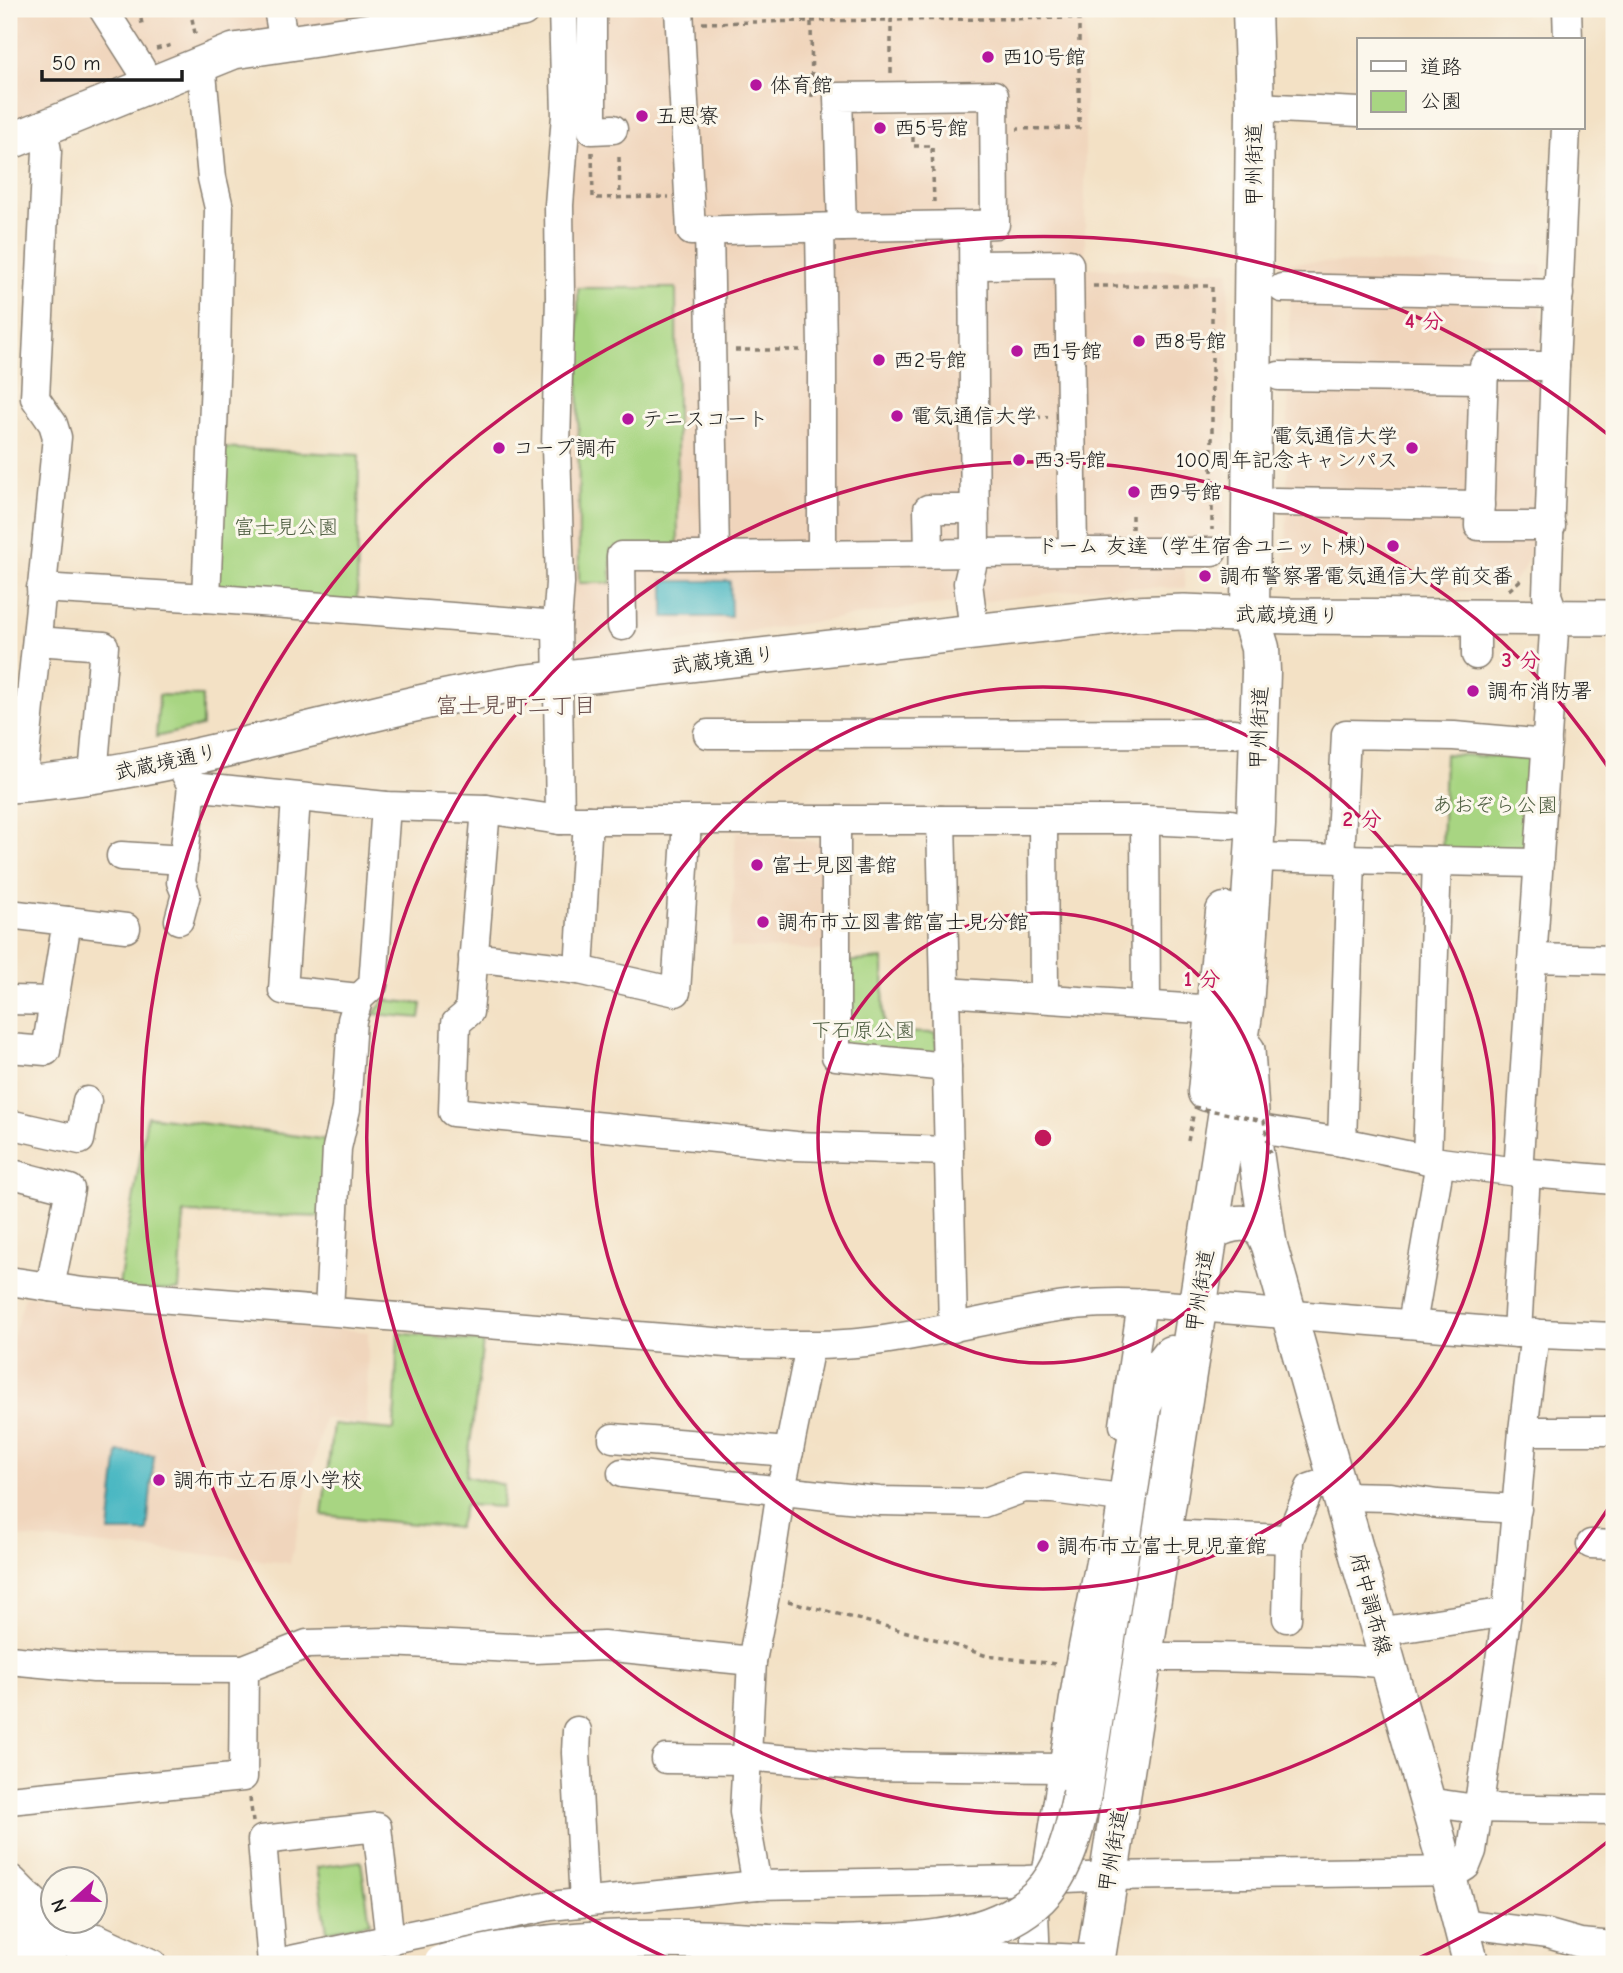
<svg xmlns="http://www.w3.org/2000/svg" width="1623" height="1973" font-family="'Comic Neue','Klee One',sans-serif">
<rect width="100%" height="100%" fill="#fbf7ec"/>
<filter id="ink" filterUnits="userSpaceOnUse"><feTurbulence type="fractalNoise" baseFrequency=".0143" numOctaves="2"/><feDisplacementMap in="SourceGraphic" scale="14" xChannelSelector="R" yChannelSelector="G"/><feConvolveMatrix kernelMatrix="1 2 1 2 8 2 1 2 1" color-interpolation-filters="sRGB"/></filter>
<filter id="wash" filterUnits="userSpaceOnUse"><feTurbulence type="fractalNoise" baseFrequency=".00686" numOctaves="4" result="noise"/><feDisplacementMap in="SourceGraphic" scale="28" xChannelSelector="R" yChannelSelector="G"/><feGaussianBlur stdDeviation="1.57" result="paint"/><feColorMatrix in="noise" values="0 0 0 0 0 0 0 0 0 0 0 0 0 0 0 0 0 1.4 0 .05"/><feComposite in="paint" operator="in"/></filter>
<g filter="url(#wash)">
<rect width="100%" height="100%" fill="#f3e1c5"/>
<!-- built -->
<g fill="#f0d5bc">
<path d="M9 9H95L138 79 9 131Z"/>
<path d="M113 9H430L151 71Z"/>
<path d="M571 9H1085V268L1229 271 1225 560 1185 561V588L1099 587 971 603 931 605 566 658Z"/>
<path d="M1290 262 1542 265 1535 529 1532 549 1522 572 1513 581 1484 591 1301 589 1286 570Z"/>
<path d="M736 831 825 843 828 951 730 947Z"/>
<path d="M25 1296 368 1332 367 1425 324 1418 290 1563 9 1536V1352Z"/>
</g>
<!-- green -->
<g fill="#a8d582" stroke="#62784f" stroke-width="2">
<path d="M578 288H676L678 550H611V583H579Z"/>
<path d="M219 448 359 455 357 603 211 597Z"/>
<path d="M159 695 202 696V726L156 737Z"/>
<path d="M1445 754 1549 760 1543 855 1442 851Z"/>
<path d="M883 959 884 1032 935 1033 938 1061 840 1050 843 962Z"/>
<path d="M385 1000 422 1004 420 1018 373 1014Z"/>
<path d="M147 1116 328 1140V1217L184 1213 179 1290 118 1291Z"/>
<path d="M398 1333 483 1342 466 1476 504 1485 502 1507 465 1505 458 1528 322 1515 333 1424 394 1430Z"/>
<path d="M361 1861 370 1923 327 1931 317 1867Z"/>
</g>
<!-- water -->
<g fill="#48b7c2" stroke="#326a6f" stroke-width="2">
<path d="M664 581H730L731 617H664Z"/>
<path d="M118 1452 154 1455 147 1532H109Z"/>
</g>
</g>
<g filter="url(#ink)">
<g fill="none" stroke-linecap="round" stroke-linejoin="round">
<!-- minor casing -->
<g stroke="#887e70" stroke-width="31">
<g id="minor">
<path d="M103 9 140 67 149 85"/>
<path d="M278 9 284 43"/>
<path d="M592 9V130L613 129"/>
<path d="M679 9 691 231 842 227"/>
<path d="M1567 9 1568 40"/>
<path d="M201 63 212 178 219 208 216 355 206 598"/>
<path d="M1255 107 1359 112"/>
<path d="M973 225 842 227 838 97 994 95 995 224 973 225 975 553 968 583 974 631"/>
<path d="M820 228 822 349V554"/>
<path d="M709 230 715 556 1073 552 1069 264 974 265"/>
<path d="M1282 288 1559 294"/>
<path d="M1279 376 1483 379"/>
<path d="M1275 502 1480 505"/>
<path d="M1551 526H1479L1484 366H1555"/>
<path d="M1073 552H1212"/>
<path d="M929 553 928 509H975"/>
<path d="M41 588 206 598 557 625"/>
<path d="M1476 617V655"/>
<path d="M622 626 621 556H715"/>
<path d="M37 641 104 646 93 776"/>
<path d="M708 734 1234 733"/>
<path d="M178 760 192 786 386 806 486 809 560 820H1145L1231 824"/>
<path d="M24 784V766L57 437 53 424 35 398 47 151 43 129"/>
<path d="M296 798 283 990 359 998"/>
<path d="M486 809 469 1012 456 1023 453 1112 796 1146 949 1151"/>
<path d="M560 820 557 625 560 583 556 446 560 297 559 205 566 115 563 9"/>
<path d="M836 820V1056L947 1067"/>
<path d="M941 820 953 1328"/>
<path d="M1043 820 1044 998"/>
<path d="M1145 820 1146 1005"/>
<path d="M121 856 184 860"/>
<path d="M1253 857 1539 863"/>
<path d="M1340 859 1346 734 1454 736 1547 744"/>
<path d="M9 914 67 921 46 1051 9 1048"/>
<path d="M179 920 186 894 181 882 192 786"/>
<path d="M67 921 126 928"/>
<path d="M473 957 579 970 676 992 687 821"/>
<path d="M1533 958 1614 960"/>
<path d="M579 970 588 820"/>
<path d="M945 992 1215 1010"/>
<path d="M9 1000 54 1001"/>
<path d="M9 1124 80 1140 87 1101"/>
<path d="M1252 1128 1342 1142 1440 1162 1518 1172 1614 1180"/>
<path d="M1342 1142 1351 859"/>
<path d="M1427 1160 1437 861"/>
<path d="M1518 1172 1555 617 1547 595 1555 366 1566 128"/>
<path d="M9 1173 70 1189 50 1287"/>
<path d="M9 1281 83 1292 739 1344C788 1345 835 1347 883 1340 938 1332 991 1318 1045 1309 1089 1301 1134 1302 1178 1306"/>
<path d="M1198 1307 1517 1333 1614 1337"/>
<path d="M329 1311 337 1148 346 1109 352 1020 359 998 373 985 386 806"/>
<path d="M1412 1324 1440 1162"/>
<path d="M1517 1333 1526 1173"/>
<path d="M1124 1425 1142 1303"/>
<path d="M1523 1431H1614"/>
<path d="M613 1438 789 1452"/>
<path d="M622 1473 828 1496 880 1501 983 1503 1024 1488 1053 1489 1113 1497"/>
<path d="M1341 1496 1390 1497 1437 1504 1517 1509"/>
<path d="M1162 1534 1289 1539 1310 1488 1336 1479"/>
<path d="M1591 1544 1614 1545"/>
<path d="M1287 1618 1289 1539"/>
<path d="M1378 1632 1507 1612"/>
<path d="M1142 1657H1213L1357 1661 1387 1664"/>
<path d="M9 1660 94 1668 244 1669 307 1644 388 1642 535 1649 603 1646 752 1661"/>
<path d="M577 1731 576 1753 584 1902"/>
<path d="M745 1756 860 1766 1063 1768"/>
<path d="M666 1759 746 1760"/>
<path d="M9 1800 243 1777 244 1669"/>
<path d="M1427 1802 1469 1808 1614 1810"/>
<path d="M1047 1870 1079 1667 1100 1562"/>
<path d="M757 1885 744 1812 752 1661 765 1595 781 1490 810 1346"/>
<path d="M1028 1886 1034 1912 1036 1964"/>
<path d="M1460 1923 1548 1934 1580 1943 1614 1946"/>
<path d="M97 1938 153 1964"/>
<path d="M272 1964 550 1906 757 1885 1026 1880 1108 1876 1458 1871 1466 1866 1472 1851 1507 1612 1523 1431 1535 1333"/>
<path d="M272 1964 262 1840 377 1827 390 1941"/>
</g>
</g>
<!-- major casing -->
<g stroke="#887e70" stroke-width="38">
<g id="major">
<path d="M9 142 234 51 522 9"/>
<path d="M9 785C183 773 349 711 521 683L1133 614 1184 612 1289 616 1614 618"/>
<path d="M1247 1050 1252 1128 1269 1244 1447 1871 1471 1964"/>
<path d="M1208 1236C1221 1225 1246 1217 1261 1230 1264 1233 1267 1240 1269 1244"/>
</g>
</g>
<!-- highway casing -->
<g stroke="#887e70" stroke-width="41">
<g id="highway">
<path d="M1207 1092 1225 912"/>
<path d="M1082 1794 1142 1406 1160 1369 1171 1355"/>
<path d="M9 1884C40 1917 75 1942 114 1964"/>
<path d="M9 1921 48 1964"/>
<path d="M735 1946 768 1943 842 1945"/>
<path d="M562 1964 644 1954"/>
<path d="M1095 1964 1244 1008 1256 823 1261 672 1260 648 1250 615 1255 107 1252 9"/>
</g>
</g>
<!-- path -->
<g stroke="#887e70" stroke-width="3.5" stroke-dasharray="5 5" stroke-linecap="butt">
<path d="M139 9 142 24"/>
<path d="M190 9 196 38"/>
<path d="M811 21 891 20"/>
<path d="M702 23 811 21 812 98 816 97"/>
<path d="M156 49 172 45"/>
<path d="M891 73V20L1079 18V128L1017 129"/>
<path d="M913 117V146H932L934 202"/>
<path d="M592 152 593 198 669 197"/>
<path d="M619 157 620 198"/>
<path d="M1093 286H1212V530"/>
<path d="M735 350H801"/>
<path d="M996 419 1048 417"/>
<path d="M1132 515V529"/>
<path d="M1509 590 1524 577"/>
<path d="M1188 1141 1193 1116"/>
<path d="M788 1601 938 1640 987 1656 1056 1664"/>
<path d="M250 1798 253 1822"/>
</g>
<!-- minor -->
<use href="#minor" stroke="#fff" stroke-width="28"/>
<!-- major -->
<use href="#major" stroke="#fff" stroke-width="35"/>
<!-- highway -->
<use href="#highway" stroke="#fff" stroke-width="38"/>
<!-- highway-bridge casing -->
<g stroke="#887e70" stroke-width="41" stroke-linecap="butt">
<g id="highway-bridge">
<path d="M842 1945C912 1942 1014 1944 1055 1876 1070 1851 1076 1822 1082 1794"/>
<path d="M924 1954 994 1960 1083 1964"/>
<path d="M443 1964C549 1936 659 1935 768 1943"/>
</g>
</g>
<!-- path-bridge -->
<path stroke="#887e70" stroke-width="3.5" stroke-dasharray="5 5" stroke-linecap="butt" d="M1194 1107 1264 1121 1270 1153"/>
<!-- highway-bridge -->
<use href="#highway-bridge" stroke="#fff" stroke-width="38"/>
</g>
</g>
<!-- distance rings -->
<g fill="none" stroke="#c2185b" stroke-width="3.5">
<circle cx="1043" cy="1138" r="225"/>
<circle cx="1043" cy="1138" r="451"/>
<path d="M1613 1501A676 676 0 1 1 1613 775"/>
<path d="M1611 1839A902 902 0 0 1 1410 1962M676 1962A902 902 0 1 1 1611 437"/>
</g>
<!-- markers -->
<g fill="#b5179e" stroke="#fbf7ec" stroke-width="2.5">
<circle cx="988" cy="57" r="7"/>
<circle cx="756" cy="85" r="7"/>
<circle cx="642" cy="116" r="7"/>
<circle cx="880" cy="128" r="7"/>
<circle cx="1139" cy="341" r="7"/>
<circle cx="1017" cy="351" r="7"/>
<circle cx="879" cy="360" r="7"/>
<circle cx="897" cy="416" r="7"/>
<circle cx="628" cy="419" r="7"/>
<circle cx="499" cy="448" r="7"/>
<circle cx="1412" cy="448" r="7"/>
<circle cx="1019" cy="460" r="7"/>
<circle cx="1134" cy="492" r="7"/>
<circle cx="1393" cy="546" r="7"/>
<circle cx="1205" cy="576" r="7"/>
<circle cx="1473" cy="691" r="7"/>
<circle cx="757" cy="865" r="7"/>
<circle cx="763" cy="922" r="7"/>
<circle cx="159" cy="1480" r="7"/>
<circle cx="1043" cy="1546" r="7"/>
</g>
<g text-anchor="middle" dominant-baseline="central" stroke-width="6" stroke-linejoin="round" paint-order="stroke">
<!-- poi labels -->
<g font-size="21" fill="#1c1c1c" stroke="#fbf7ec" text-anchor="start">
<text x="1002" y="57">西10号館</text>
<text x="770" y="85">体育館</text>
<text x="656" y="116">五思寮</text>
<text x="894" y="128">西5号館</text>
<text x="1153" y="341">西8号館</text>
<text x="1031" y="351">西1号館</text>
<text x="893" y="360">西2号館</text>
<text x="911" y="416">電気通信大学</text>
<text x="642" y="419">テニスコート</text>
<text x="1398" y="436" text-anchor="end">電気通信大学<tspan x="1398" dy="24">100周年記念キャンパス</tspan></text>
<text x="513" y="448">コープ調布</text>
<text x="1033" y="460">西3号館</text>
<text x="1148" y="492">西9号館</text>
<text x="1379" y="546" text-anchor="end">ドーム 友達（学生宿舎ユニット棟）</text>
<text x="1219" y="576">調布警察署電気通信大学前交番</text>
<text x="1487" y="691">調布消防署</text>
<text x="771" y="865">富士見図書館</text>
<text x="777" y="922">調布市立図書館富士見分館</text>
<text x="173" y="1480">調布市立石原小学校</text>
<text x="1057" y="1546">調布市立富士見児童館</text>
</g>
<!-- street labels -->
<g font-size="21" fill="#1c1c1c" stroke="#fbf7ec">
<text transform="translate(1254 165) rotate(-90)">甲州街道</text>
<text transform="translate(1287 615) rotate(1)">武蔵境通り</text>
<text transform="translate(723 660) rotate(-7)">武蔵境通り</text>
<text transform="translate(1259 728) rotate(-88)">甲州街道</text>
<text transform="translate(166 762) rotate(-12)">武蔵境通り</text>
<text transform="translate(1200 1291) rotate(-81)">甲州街道</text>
<text transform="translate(1371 1604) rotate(75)">府中調布線</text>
<text transform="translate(1113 1851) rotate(-80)">甲州街道</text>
</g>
<!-- park labels -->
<g font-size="21" fill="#4d5d40" stroke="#fbf7ec">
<text x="286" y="527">富士見公園</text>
<text x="1495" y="805">あおぞら公園</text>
<text x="863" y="1030">下石原公園</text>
</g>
<!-- neighbourhood labels -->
<g font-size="23" fill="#664c49" stroke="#fbf7ec">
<text x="516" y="705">富士見町二丁目</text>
</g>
</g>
<circle cx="1043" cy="1138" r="10" fill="#c2185b" stroke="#fbf7ec" stroke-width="3.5"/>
<g font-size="21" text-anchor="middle" font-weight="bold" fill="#c2185b" stroke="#fbf7ec" stroke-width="6" stroke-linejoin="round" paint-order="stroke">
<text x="1424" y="328">4 分</text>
<text x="1521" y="667">3 分</text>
<text x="1362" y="826">2 分</text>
<text x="1202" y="986">1 分</text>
</g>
<!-- margin -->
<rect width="1623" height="1973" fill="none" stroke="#fbf7ec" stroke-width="35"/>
<!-- legend -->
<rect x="1357" y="38" width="228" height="91" fill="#fbf7ec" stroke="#a29f99" stroke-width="2"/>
<rect x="1371" y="61" width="35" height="10" fill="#ffffff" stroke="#a29f99" stroke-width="2"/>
<text x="1420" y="74" font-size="21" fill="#1c1c1c">道路</text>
<rect x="1371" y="91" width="35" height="21" fill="#a8d582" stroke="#a29f99" stroke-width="2"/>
<text x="1420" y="108" font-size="21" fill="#1c1c1c">公園</text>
<!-- north arrow -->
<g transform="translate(74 1900) rotate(249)"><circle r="33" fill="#fbf7ec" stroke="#a29f99" stroke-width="2"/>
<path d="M0-5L12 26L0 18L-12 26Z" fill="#b5179e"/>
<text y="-10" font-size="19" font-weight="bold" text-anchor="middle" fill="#1c1c1c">N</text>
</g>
<!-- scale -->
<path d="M42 70v10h140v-10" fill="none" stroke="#1c1c1c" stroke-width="3.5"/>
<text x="52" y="70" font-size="21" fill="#1c1c1c" stroke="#fbf7ec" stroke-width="5" paint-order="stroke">50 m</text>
</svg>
